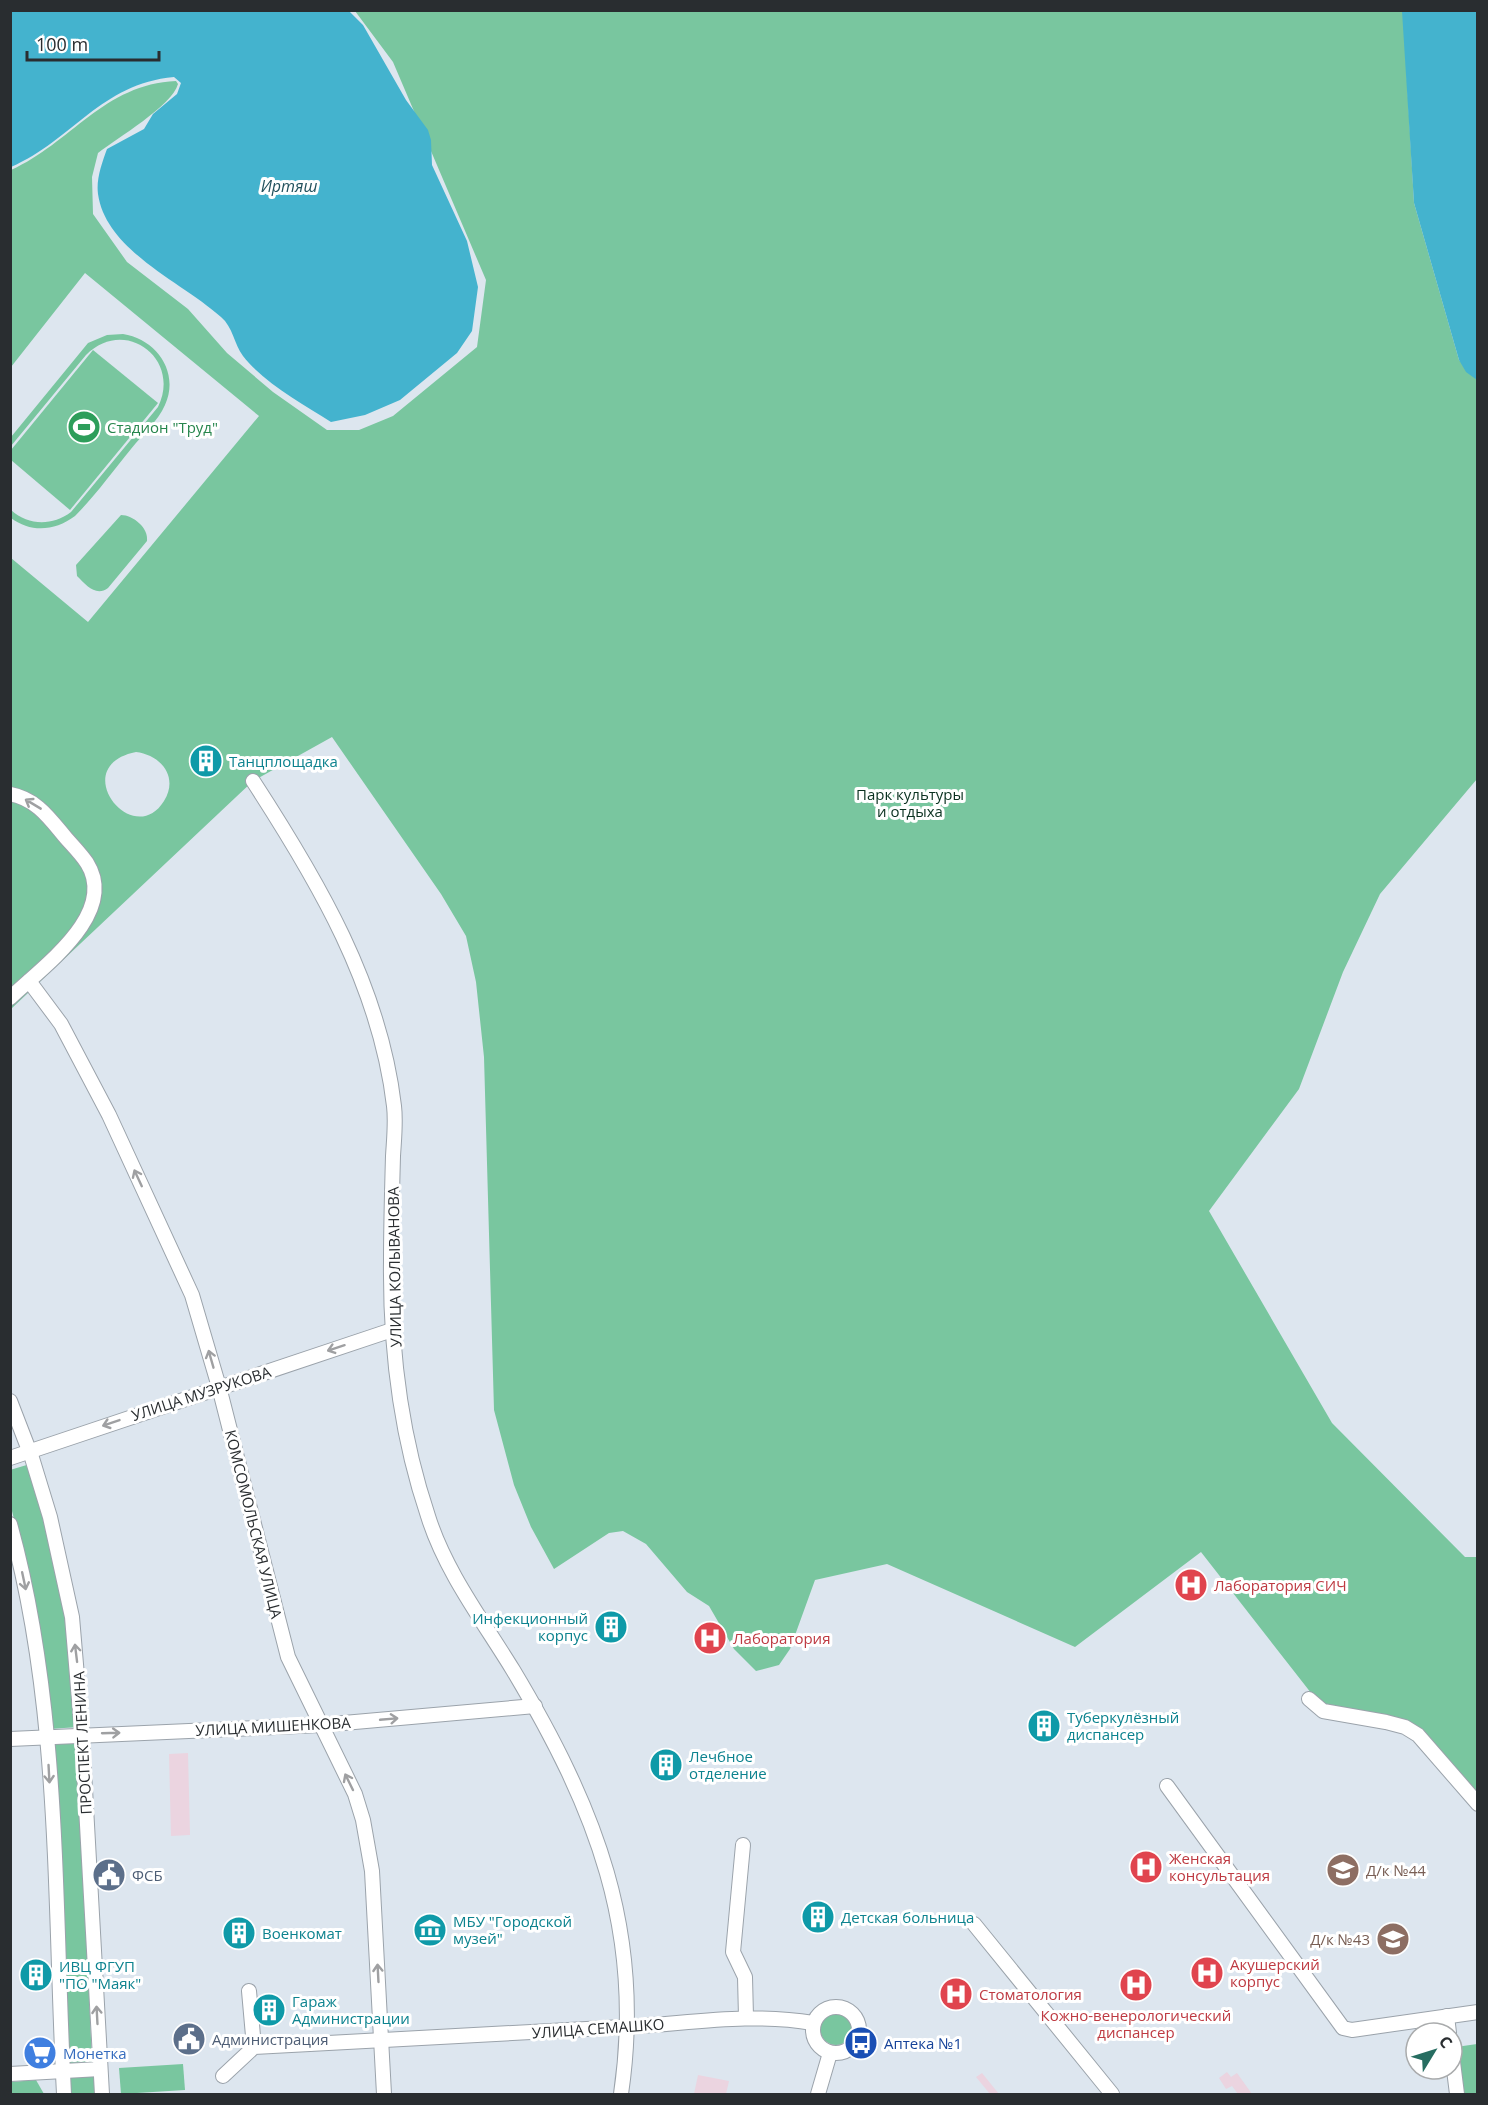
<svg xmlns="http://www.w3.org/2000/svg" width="1488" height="2105" font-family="'Open Sans',sans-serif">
<rect width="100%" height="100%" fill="#dde6ef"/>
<!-- industrial -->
<g fill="#ebd4e0">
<path d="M188 1753 190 1835 171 1836 169 1754Z"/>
<path d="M1227 2072 1231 2077 1237 2073 1252 2094H1238L1232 2086 1226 2089 1219 2078Z"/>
<path d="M982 2073 999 2094H990L976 2077Z"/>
<path d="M698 2075 729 2081 726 2094H694Z"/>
</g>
<!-- green -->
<g fill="#79c69f" fill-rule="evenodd">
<path d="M355 11H1403L1414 203 1459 360 1477 380V779L1380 894 1343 972 1299 1089 1209 1211 1332 1423 1465 1557H1477V1801L1409 1721 1322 1707 1201 1552 1075 1647 887 1564 815 1580 790 1649 779 1665 756 1671 734 1649 709 1606 687 1592 646 1544 623 1531 609 1533 554 1569 531 1527 514 1485 494 1410 484 1057 476 982 466 936 441 894 332 737 253 781 11 1009V558L88 622 259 416 85 273 11 367V170C71 143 104 84 176 81L178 84C172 106 117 138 98 153L92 177 93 214 127 262 188 309 227 353 273 392 327 430H359L393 416 477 347 486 280 393 62ZM205 749 216 755C221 767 212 777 199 773L193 763 195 755ZM136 752C161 755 179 777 164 801 133 851 66 766 136 752Z"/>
<path d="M123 334C156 339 180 372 165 405 158 421 142 435 131 449 113 471 95 496 75 516 55 531 31 533 11 518V510C29 526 52 526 71 512L158 407C182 358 124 316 86 355L11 446V437L88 343 107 335Z"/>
<path d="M93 350 158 403 70 510 11 460V450Z"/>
<path d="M121 515C133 515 149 528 147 541L108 588C96 597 86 585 77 576L76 565Z"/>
<path d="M30 1464 45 1519 67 1618 78 1727 50 1729 16 1527 11 1507 10 1470Z"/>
<path d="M78 1740 92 2062 68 2063 53 1741Z"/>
<circle cx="836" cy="2029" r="16"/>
<path d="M1477 2044V2094H1463L1456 2047Z"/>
<path d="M183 2064 185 2090 121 2094 119 2068Z"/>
<path d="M94 2074 95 2094H69L68 2076Z"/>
<path d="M36 2080 44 2094H11V2082Z"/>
</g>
<!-- water -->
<g fill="#44b3ce">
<path d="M11 10 349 11 363 25 406 100 428 130 431 140 432 165 467 241 478 287 472 331 457 353 400 400 365 415 331 422C302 403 265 384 243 356 234 344 233 327 221 317 182 282 106 251 98 194 96 179 102 163 107 149L144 129 153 114 177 94 181 83 174 77C100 84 73 140 11 167Z"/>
<path d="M1402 11H1477V380L1466 372 1459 360 1414 203Z"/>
</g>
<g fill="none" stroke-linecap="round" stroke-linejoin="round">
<!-- minor casing -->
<g stroke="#9ba3ab" stroke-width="16">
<g id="minor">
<path d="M253 781C318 881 380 986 394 1106 396 1122 394 1139 393 1156 392 1191 391 1226 391 1261 390 1349 400 1433 428 1516 445 1571 483 1621 513 1670 595 1807 645 1931 621 2094"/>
<path d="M10 794C37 799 50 819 66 838 73 846 81 854 87 863 119 914 42 967 10 998"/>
<path d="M29 981 61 1024 109 1115 192 1295 219 1387 288 1657 355 1794 363 1820 372 1871 384 2094"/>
<path d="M10 1401 32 1458 50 1517 72 1617 82 1735 102 2094"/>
<path d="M10 1458 392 1330"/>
<path d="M10 1524C61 1708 54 1905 64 2094"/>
<path d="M1309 1699 1323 1711 1386 1722 1405 1727 1418 1735 1478 1804"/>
<path d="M10 1739 321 1725 535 1706"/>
<path d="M1167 1786 1343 2028 1352 2030 1478 2012"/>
<path d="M743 1845 733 1952 745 1977 746 2017"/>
<path d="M974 1924 1112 2094"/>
<path d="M249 1991 254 2047"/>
<circle cx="836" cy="2030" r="23"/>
<path d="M1447 2016 1449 2033"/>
<path d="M1452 2054 1457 2094"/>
<path d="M10 2074 100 2069"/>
<path d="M223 2076 254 2047C377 2041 500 2034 623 2027 687 2024 749 2012 813 2023"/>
<path d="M818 2094 830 2053"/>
</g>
</g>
<!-- minor -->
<use href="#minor" stroke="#fff" stroke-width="14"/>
</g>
<!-- one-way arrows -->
<defs><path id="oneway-shaft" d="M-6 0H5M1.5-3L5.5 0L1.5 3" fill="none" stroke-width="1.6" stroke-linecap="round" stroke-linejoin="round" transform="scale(1.5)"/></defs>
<g stroke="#9fa0a2">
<use href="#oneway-shaft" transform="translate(33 804) rotate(-149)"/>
<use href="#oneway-shaft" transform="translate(138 1178) rotate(-115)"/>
<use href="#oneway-shaft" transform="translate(336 1348) rotate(162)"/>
<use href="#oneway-shaft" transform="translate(211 1359) rotate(-106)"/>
<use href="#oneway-shaft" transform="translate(111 1423) rotate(161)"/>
<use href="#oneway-shaft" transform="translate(24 1581) rotate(78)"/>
<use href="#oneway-shaft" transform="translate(76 1653) rotate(-97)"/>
<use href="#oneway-shaft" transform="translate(389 1719) rotate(-5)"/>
<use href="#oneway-shaft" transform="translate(111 1733) rotate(-2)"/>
<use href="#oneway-shaft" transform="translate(49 1774) rotate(87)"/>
<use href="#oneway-shaft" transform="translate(349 1782) rotate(-116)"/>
<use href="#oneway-shaft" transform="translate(378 1973) rotate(-93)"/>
<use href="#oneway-shaft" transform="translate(97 2015) rotate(-93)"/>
</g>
<!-- icons -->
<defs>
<g id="stadium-disc" transform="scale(1.725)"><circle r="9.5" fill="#2e9e5b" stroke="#fff"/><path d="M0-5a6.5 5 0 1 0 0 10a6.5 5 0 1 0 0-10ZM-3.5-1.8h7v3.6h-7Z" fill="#fff"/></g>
<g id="building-disc" transform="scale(1.725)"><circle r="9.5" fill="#0f9aa8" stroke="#fff"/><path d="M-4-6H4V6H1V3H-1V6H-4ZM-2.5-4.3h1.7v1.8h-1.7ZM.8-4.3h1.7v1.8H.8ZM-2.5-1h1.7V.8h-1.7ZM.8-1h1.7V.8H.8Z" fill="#fff"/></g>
<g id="hospital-disc" transform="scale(1.725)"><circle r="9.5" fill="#e0444e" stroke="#fff"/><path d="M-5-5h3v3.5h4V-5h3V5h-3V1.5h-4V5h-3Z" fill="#fff"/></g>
<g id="school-disc" transform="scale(1.725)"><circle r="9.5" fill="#8d6e63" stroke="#fff"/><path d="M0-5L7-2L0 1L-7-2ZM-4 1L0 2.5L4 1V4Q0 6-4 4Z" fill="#fff"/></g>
<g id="civic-disc" transform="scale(1.725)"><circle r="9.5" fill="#5c6f8a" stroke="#fff"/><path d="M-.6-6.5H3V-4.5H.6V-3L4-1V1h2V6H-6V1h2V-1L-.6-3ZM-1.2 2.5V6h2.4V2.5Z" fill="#fff"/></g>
<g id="museum-disc" transform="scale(1.725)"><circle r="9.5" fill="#0f9aa8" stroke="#fff"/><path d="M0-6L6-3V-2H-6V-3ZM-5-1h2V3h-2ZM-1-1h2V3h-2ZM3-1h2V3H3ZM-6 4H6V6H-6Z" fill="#fff"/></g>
<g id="bus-disc" transform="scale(1.725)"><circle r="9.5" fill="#1a4fb4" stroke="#fff"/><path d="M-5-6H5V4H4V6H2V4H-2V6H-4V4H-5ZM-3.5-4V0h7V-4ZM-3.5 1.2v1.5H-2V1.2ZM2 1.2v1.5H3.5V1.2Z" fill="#fff"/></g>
<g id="supermarket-disc" transform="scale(1.725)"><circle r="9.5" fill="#3f7fe0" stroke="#fff"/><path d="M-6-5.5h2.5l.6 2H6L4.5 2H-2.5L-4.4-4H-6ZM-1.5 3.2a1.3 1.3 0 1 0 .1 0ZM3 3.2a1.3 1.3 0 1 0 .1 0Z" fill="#fff"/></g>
</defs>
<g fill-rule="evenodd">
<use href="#stadium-disc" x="84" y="427"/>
<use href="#building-disc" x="206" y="761"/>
<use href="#hospital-disc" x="1191" y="1585"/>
<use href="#building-disc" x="611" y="1627"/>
<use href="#hospital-disc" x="710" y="1638"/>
<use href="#building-disc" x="1044" y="1726"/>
<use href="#building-disc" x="666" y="1765"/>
<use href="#hospital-disc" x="1146" y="1867"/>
<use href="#school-disc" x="1343" y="1870"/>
<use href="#civic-disc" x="109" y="1875"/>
<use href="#building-disc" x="818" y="1917"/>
<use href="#museum-disc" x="430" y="1930"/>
<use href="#building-disc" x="239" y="1933"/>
<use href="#school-disc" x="1393" y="1939"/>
<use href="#hospital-disc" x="1207" y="1973"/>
<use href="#building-disc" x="36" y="1975"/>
<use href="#hospital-disc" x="1136" y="1985"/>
<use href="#hospital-disc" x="956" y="1994"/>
<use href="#building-disc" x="269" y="2010"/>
<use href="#civic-disc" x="189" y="2039"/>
<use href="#bus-disc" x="861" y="2043"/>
<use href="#supermarket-disc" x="40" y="2053"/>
</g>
<g text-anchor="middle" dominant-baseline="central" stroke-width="6" stroke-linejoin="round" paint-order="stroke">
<!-- leisure labels -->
<g font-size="15" fill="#27864d" stroke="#fff" text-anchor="start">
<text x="107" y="427">Стадион "Труд"</text>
</g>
<!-- culture labels -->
<g font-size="15" fill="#0d838f" stroke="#fff" text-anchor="start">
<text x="229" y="761">Танцплощадка</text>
<text x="588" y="1618" text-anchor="end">Инфекционный<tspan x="588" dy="17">корпус</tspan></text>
<text x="1067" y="1717">Туберкулёзный<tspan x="1067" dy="17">диспансер</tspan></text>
<text x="689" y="1756">Лечбное<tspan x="689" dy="17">отделение</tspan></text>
<text x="841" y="1917">Детская больница</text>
<text x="453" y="1921">МБУ "Городской<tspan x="453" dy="17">музей"</tspan></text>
<text x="262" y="1933">Военкомат</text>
<text x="59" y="1966">ИВЦ ФГУП<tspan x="59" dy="17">"ПО "Маяк"</tspan></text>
<text x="292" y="2001">Гараж<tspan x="292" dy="17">Администрации</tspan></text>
</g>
<!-- park labels -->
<g font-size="15" fill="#0a3120" stroke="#fff">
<text x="910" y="794">Парк культуры<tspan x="910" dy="17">и отдыха</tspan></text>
</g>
<!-- street labels -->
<g font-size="15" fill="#292d30" stroke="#fff">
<text transform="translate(394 1267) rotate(-91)">УЛИЦА КОЛЫВАНОВА</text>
<text transform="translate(201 1393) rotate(-18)">УЛИЦА МУЗРУКОВА</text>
<text transform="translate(254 1524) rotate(76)">КОМСОМОЛЬСКАЯ УЛИЦА</text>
<text transform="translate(273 1726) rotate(-3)">УЛИЦА МИШЕНКОВА</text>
<text transform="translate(82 1743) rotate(-93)">ПРОСПЕКТ ЛЕНИНА</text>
<text transform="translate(598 2028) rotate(-4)">УЛИЦА СЕМАШКО</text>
</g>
<!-- health labels -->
<g font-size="15" fill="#be3a42" stroke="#fff" text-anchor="start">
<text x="1214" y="1585">Лаборатория СИЧ</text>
<text x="733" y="1638">Лаборатория</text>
<text x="1169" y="1858">Женская<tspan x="1169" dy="17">консультация</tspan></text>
<text x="1230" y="1964">Акушерский<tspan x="1230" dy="17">корпус</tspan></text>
<text x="979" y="1994">Стоматология</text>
<text x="1136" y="2015" text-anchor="middle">Кожно-венерологический<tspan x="1136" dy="17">диспансер</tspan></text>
</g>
<!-- education labels -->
<g font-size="15" fill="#785e54" stroke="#fff" text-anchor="start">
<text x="1366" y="1870">Д/к №44</text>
<text x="1370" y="1939" text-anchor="end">Д/к №43</text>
</g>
<!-- service labels -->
<g font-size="15" fill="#4e5e75" stroke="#fff" text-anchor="start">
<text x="132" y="1875">ФСБ</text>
<text x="212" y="2039">Администрация</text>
</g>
<!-- transit labels -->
<g font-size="15" fill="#164399" stroke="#fff" text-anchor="start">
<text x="884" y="2043">Аптека №1</text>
</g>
<!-- shop labels -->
<g font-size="15" fill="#366cbe" stroke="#fff" text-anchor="start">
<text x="63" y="2053">Монетка</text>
</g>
<!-- water labels -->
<g font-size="16" font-style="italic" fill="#22515d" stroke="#fff">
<text x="289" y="186">Иртяш</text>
</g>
</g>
<!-- border -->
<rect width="1488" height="2105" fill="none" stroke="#292d30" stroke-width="24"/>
<!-- north arrow -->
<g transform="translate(1434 2051) rotate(52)"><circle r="28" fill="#ffffff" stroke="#a9abac" stroke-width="1.5"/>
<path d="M0-4.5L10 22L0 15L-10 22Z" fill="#276d61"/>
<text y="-9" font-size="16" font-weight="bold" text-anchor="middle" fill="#292d30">С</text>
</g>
<!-- scale -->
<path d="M27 51v9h132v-9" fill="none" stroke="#292d30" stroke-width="3"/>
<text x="36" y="51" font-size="18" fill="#292d30" stroke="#ffffff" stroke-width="4.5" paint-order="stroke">100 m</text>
</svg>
